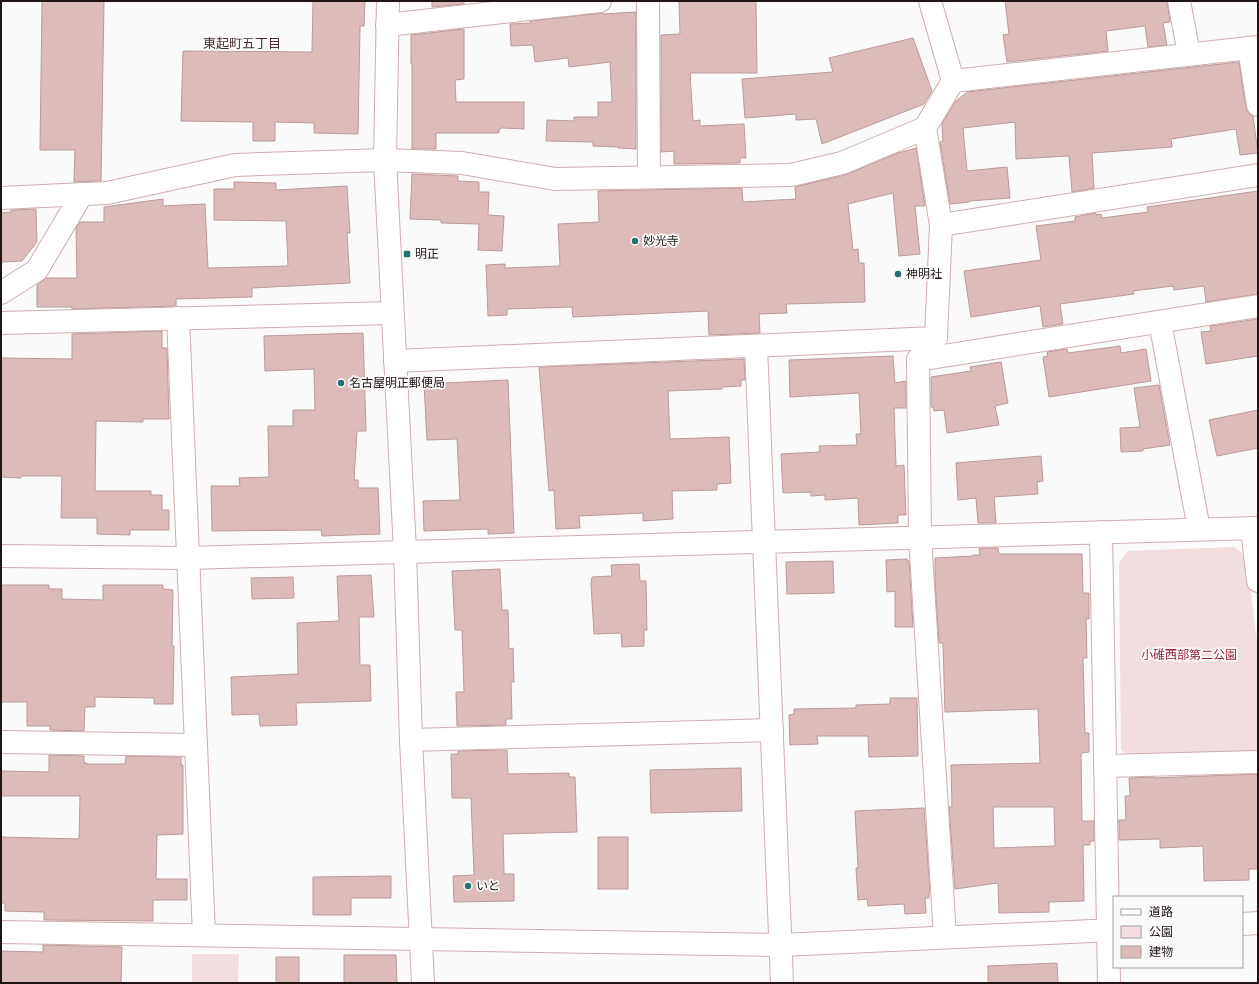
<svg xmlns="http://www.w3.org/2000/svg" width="1259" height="984" font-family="'Alegreya Sans','Noto Sans JP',sans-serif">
<rect width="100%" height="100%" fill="#fafafa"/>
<!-- green -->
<g fill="#f2dede">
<path d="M1234 547 1247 557 1258 650V754L1128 755 1121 750 1119 563 1128 551Z"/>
<path d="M192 954H239L238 983H192Z"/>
</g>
<!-- building -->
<g fill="#debbbb" stroke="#bb999a" fill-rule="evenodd">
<path d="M42 1H104L101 181 74 182 75 150H40Z"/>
<path d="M313 1H365L364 26H360L358 134 314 133V123L275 122V141H253V122L181 121 183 51 312 52Z"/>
<path d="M432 1H464V4L432 7Z"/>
<path d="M679 1H756L757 73H690L693 121 700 120V126L744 124 746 158H740V163L674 164V151L661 152V35L680 34Z"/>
<path d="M1005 1H1167L1170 22 1163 23 1167 45 1148 47 1145 26 1106 31 1108 51 1007 62 1003 35 1009 34Z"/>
<path d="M636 12V149L618 148V147L593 146V142L546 141 547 120 574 121V117H598V102H612L610 62 569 67 568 58 535 62 533 45 511 46 510 24 530 23V21L603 13V14Z"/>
<path d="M464 29V79L455 80 456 102H524V129L502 128 499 129V133H436V149H412V64H411V35Z"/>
<path d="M913 38 932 91 924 104 822 144 816 119 796 120V114L745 118 742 79 833 72 829 58Z"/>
<path d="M1239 62 1246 107 1248 113 1253 116 1258 153 1240 155 1236 129 1171 139 1172 147 1092 153 1094 188 1072 192 1069 156 1016 159 1015 122 963 128 967 171 1007 167 1010 198 969 201V202L950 204 940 142 943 141 942 124 955 102 967 92Z"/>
<path d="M916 148 925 206H915L920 254 899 256 893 193 848 204 853 250 858 249 859 263H864L865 302 786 304 787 313 759 314 760 333 709 335 708 311 573 317 572 307 507 309V315L488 316 486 265 505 264V268L560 266 558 224 599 222 598 191 742 188 743 202 796 199 795 187 845 175 898 153Z"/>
<path d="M412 174 458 176V181L479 182V192H489L488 215 504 216 502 251 478 250 479 224 441 223V220L410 219Z"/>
<path d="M234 182 276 183V190L347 186 350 233H347L350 283 252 288V297L176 299V306L72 309V307H37V285L46 278H77L76 228 80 222H104V207L163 199V206L205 204 208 268 288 266 286 221 214 220V189H234Z"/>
<path d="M1258 191V294L1206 302 1204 286 1174 290 1173 286 1133 291 1134 294 1060 304 1063 324 1043 327 1040 306 971 317 964 271 1041 260 1036 226 1075 221V217L1096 213V215L1101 214 1102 218 1148 212 1147 207Z"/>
<path d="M36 209 37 242 22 261 1 262V213L11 212V210Z"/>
<path d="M1258 319V356L1206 364 1201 332 1211 331 1210 326Z"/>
<path d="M162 331V348H167L169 419H143V422L96 421 95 491H151V495H162V510H169V530H130V535L97 534V518H61L62 476H21V478L1 477V358L72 359V334Z"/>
<path d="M363 333 366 431H357L354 480H358V488H378L380 534 322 536 321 530 212 531 211 486H240L239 478 269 477 268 426H293V410H315L314 369 265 371 264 336Z"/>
<path d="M1120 346 1121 353 1146 349 1151 381 1049 397 1043 357 1048 356 1047 352 1067 349 1068 353Z"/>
<path d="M893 356 895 383 906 381V408H894L896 466 904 465 906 515H898V523L859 525 858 498 825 500V495L811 496V492L783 493 781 454 820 452 819 446 857 445 856 434H861L859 393 790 397 789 360Z"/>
<path d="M744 359 745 380H741V386L722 387V389L668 391 670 439 729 437 731 483 717 484V490L672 491 673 519 643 521V513L579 516 580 528 556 529 554 490 549 491 539 367Z"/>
<path d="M1001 362 1008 403 995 406 999 425 947 433 944 410 934 411 933 407H931V377L971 371 970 367Z"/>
<path d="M508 380 514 533 488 534V529L424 531 423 501 460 500 457 439 427 440 424 384Z"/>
<path d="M1159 385 1170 445 1143 449V451L1121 452 1120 428 1140 427 1134 388Z"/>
<path d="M1258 410V448L1217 456 1209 420Z"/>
<path d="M1041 456 1043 481 1037 482 1038 494 994 497 996 523H978L976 498 958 500 956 463Z"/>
<path d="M979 548H998L999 554H1082L1083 593H1089V619H1086L1087 658H1083L1085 733H1089V752L1081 753 1082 821H1094V841H1090V845H1083L1084 901 1049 902V912L999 913 998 883 955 889 949 807H952L951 765 1040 763 1038 709 945 712 943 643H939L935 581V558L973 556V555H980ZM993 807H1054L1055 846 994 848Z"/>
<path d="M906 559 909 561 913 627H895V591L887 592 886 560Z"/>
<path d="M833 561 834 593 787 594 786 562Z"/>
<path d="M639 564 640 581H646L647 630H644V646L622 647 621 633 594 634 591 583 592 577 612 576 611 565Z"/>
<path d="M500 569 502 610H508L509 649 513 648 514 682H511L512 719H506V725L457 726 456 692H464L462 630H455L452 571Z"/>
<path d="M371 575 374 617H359L360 665H370L371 701 296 703 297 725 260 726 259 714 232 715 231 677 298 674 297 623 339 621 337 576Z"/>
<path d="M293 577 294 598 252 599 251 578Z"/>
<path d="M1 585H49V589H62V599L103 600V585H163V589L173 590 172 646H174L173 704H154V698L95 697V707H85L84 731 50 730V726H27V702H1Z"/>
<path d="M890 698H917L918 756 869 757 868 736H817L818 744 790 745 789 715 794 714V709L856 708V705L890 704Z"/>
<path d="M507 750 508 774 569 773V777H575L577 832 503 834 504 874H514V901L454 902 453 876 474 875 471 798H452L451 754H458V751Z"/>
<path d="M49 755 84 756V763H87V764H125L126 756 181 757V765H183V834L157 835 156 879H187V900H153V921L44 920V912L5 911V903H1V837L79 839 80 796H1V771L49 772Z"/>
<path d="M741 768 742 811 651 813 650 770Z"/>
<path d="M1258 774V869H1249V880L1204 881 1203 846 1160 848V839L1119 840V820H1126L1125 796H1130L1129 778 1154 777V778Z"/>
<path d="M924 808 930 892H929V898H925L926 913 905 914 904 904 868 906 867 899 858 900 856 868H858L855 811Z"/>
<rect x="598" y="837" width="30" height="52"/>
<path d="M391 876V898H351V915H313V877Z"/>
<path d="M43 945 122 947 121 983H1V951L43 952Z"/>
<path d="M344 955H396L397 983H344Z"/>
<rect x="276" y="957" width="23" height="26"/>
<path d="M1057 963 1058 983H988V966Z"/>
</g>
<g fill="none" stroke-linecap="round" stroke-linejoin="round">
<!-- minor casing -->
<g stroke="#d0adae" stroke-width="24">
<g id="minor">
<path d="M388 1 385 160 405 551 411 740 423 983"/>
<path d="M648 1 649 176"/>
<path d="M930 1 953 81"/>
<path d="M1179 1 1189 54"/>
<path d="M387 25 600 1"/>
<path d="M1249 48 1258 105"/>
<path d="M925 128 941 225 936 338 918 360 920 537 945 937"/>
<path d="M1 198 107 193 235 165 385 160 462 163 555 179 791 175 842 163 925 128 953 81 1258 47"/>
<path d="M941 225 1258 175"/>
<path d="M1 293 37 270 82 194"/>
<path d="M178 318 204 935"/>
<path d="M1160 322 1199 529"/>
<path d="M1 323 392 313"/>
<path d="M756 346 782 983"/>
<path d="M918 360 1258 306"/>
<path d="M395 361 936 338"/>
<path d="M1252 528 1258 581"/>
<path d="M1101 532 1109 983"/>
<path d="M1 556 188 558 1258 528"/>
<path d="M411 740 772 730"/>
<path d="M1 742 196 745"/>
<path d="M1105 766 1258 762"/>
<path d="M1242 924 1258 923"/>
<path d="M1 932 781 945 1114 930"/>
</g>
</g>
<!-- minor -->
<use href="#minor" stroke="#fff" stroke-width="22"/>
</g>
<!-- markers -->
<g fill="#277173" stroke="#fafafa" stroke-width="1.5">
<circle cx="635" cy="241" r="4"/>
<rect x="403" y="250" width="8" height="8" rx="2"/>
<circle cx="898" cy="274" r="4"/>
<circle cx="341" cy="383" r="4"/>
<circle cx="468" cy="886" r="4"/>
</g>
<g text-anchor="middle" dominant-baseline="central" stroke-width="3.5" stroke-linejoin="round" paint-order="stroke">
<!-- poi labels -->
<g font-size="12" fill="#201414" stroke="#fafafa" text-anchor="start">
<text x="643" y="241">妙光寺</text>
<text x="415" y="254">明正</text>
<text x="906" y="274">神明社</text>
<text x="349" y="383">名古屋明正郵便局</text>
<text x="476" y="886">いと</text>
</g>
<!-- park labels -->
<g font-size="12" fill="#972938" stroke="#fafafa">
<text x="1189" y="655">小碓西部第二公園</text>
</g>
<!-- neighbourhood labels -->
<g font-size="13" fill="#4c3031" stroke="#fafafa">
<text x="242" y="44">東起町五丁目</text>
</g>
</g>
<!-- border -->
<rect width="1259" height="984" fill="none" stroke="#201414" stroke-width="4"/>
<!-- legend -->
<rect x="1113" y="896" width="130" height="72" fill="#fafafa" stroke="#a39e9e"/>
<rect x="1121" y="909" width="20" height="6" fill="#ffffff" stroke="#a39e9e"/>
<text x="1149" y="916" font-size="12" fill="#201414">道路</text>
<rect x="1121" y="926" width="20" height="12" fill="#f2dede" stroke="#a39e9e"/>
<text x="1149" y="936" font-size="12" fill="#201414">公園</text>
<rect x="1121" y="946" width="20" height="12" fill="#debbbb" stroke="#a39e9e"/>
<text x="1149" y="956" font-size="12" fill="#201414">建物</text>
</svg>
